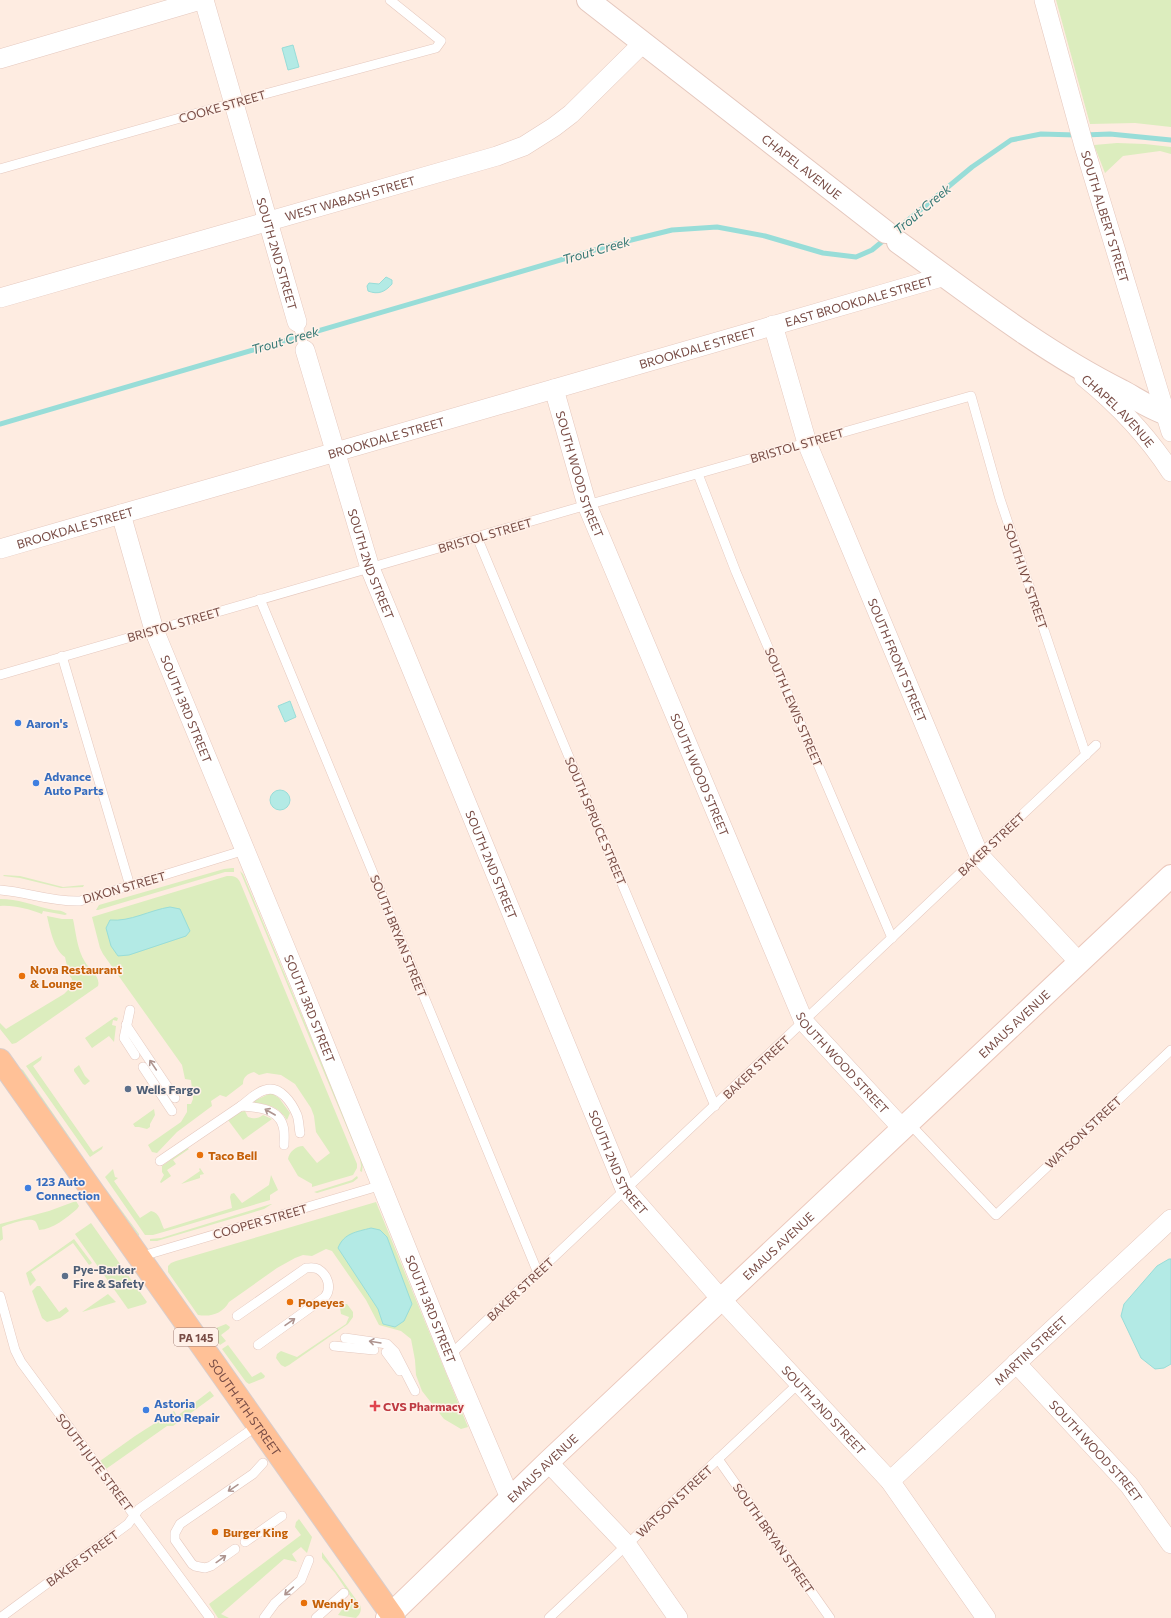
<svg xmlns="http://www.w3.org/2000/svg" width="1171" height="1618" font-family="Commissioner,sans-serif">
<rect width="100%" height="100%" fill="#feece1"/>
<!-- green -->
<g fill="#dcedbe">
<path d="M1056 0H1171V127L1135 123 1090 124Z"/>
<path d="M1117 143 1145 144 1171 147V154L1160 151 1123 156 1105 173 1094 145Z"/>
<path d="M232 868H234V872H225L98 910H96L99 905 224 869Z"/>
<path d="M240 871 243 874 363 1162 362 1172 360 1171 361 1166 360 1159Z"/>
<path d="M4 875 20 876 63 887 84 885 83 887 61 888 20 878 3 876Z"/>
<path d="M227 876C233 876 237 876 240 882L357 1164V1168L353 1175 312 1187V1184L298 1176 288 1159C289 1152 296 1146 303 1146L317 1163 330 1153 316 1132 314 1116 311 1108 295 1084 281 1075 267 1073 259 1075 254 1072C247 1074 243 1077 243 1084L226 1097 220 1095 211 1101 212 1106 177 1132 157 1153 152 1152 148 1145 181 1122 187 1112V1104H191L193 1099 191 1080 185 1079 182 1065 103 954 100 948 92 917Z"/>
<path d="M0 899C18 899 32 905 49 909 56 911 61 909 67 914L65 915 43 911 42 914C28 909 15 905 0 906Z"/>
<path d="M47 916 62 919H73C76 933 77 949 85 962 89 969 101 977 98 986L16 1043 12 1044 0 1029V1023L6 1029 64 994 70 988 72 979 69 975 65 957C54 950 50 929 47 916Z"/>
<path d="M115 1017 118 1018 117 1021 113 1020 112 1025 116 1026 114 1042 109 1036 92 1048 85 1038Z"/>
<path d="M42 1056 41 1060 33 1066 93 1152 103 1146 102 1149 90 1157 26 1066Z"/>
<path d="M79 1065 85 1076 90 1081 85 1085 83 1084 74 1071V1069Z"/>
<path d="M21 1069 23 1070 84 1158 21 1072Z"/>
<path d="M271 1093 279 1098 290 1113 287 1120C279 1107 269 1104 255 1103L254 1101Z"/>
<path d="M154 1109 155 1115 150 1124V1127L147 1129 139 1127H135L133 1124Z"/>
<path d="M245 1111 248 1117C254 1119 258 1119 263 1115L272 1119 243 1140 228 1120 239 1112Z"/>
<path d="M187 1148 189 1149 173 1160 176 1164 167 1170 171 1176 161 1183 160 1182 164 1175 162 1172V1166Z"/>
<path d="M200 1168 204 1174 200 1175V1178L181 1184 200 1171 199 1169Z"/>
<path d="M113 1169 115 1177 118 1178 114 1181 140 1218 151 1211C160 1213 160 1221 164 1229L232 1208 230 1197 231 1194 234 1193 242 1203 269 1185 271 1175 278 1190 270 1195V1200L177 1228 153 1235H145L105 1177Z"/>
<path d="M357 1176 358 1178 353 1182 317 1193 314 1192 352 1180Z"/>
<path d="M105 1188 139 1234V1236L106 1190Z"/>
<path d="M76 1201 79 1206 77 1209C66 1218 54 1229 39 1230 38 1227 37 1223 35 1221 29 1217 9 1224 2 1227L3 1239 0 1241V1224L49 1211Z"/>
<path d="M376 1202 468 1427 461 1429 444 1419 422 1391 416 1375 415 1360 411 1339 401 1331 379 1325 366 1300 332 1251 326 1249 312 1256 303 1255 295 1258 277 1268 229 1302C222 1314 211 1317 198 1315L168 1272V1266L171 1263 176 1261Z"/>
<path d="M271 1204H272L264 1209 157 1241H150V1239L161 1238Z"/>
<path d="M91 1223 147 1302 145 1304 128 1309 75 1234Z"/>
<path d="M74 1239 92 1263 89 1265 73 1243 31 1272 36 1280 30 1286 26 1273Z"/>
<path d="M37 1286H40L59 1312 66 1307 69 1311 60 1318 47 1322 42 1318 32 1291Z"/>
<path d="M108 1294 116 1302 82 1312Z"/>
<path d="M345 1304H347L353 1312V1317L348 1324 289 1365 285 1367 281 1365 276 1358 277 1354 281 1351 297 1357 346 1324 349 1317 341 1314 340 1308Z"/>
<path d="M226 1324 230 1327 229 1329 221 1335 226 1341 220 1345 208 1329 216 1328Z"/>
<path d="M228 1345 252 1377 261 1372 265 1376 264 1378 249 1384 246 1382 222 1349Z"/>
<path d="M210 1391 214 1396 173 1426H167L106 1469 100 1461 135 1436 174 1411 177 1416Z"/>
<path d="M299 1519 312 1537 307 1553 301 1547 292 1554 297 1562 284 1559 221 1614 229 1618H218L209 1604 301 1535 295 1527 296 1522Z"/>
<path d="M322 1552 360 1605C362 1611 360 1614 356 1618L338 1615 351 1597 335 1573 322 1558Z"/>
</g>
<!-- water -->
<g fill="#b3eae5" stroke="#98ddd8">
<path d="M293 45 299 67 288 70 282 48Z"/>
<path d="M386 277 392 280V284C385 292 378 295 368 291L367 286 369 283 379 284Z"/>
<path d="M290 701 296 717 285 722 278 706Z"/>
<circle cx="280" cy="800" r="10"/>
<path d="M170 907 180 909 190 931 186 936 129 955 118 956 111 946 106 928 110 920C130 922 150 910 170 907Z"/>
<path d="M371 1228 380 1230 387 1237 412 1304 404 1321 395 1327 383 1324 378 1309 338 1248C344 1233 356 1232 371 1228Z"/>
<path d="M1169 1259H1171V1364L1164 1368 1155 1369 1141 1358 1121 1316 1124 1304 1157 1266Z"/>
</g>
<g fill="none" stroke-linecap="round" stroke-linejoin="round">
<!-- stream -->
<g stroke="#98ddd8" stroke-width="5">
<path d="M1084 135 1110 134 1171 140"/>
<path d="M0 424 615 244 672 230 717 227 765 236 823 253 856 257 872 250 972 167 1011 140 1041 134 1076 135"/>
</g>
<!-- service casing -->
<g stroke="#e5c8be" stroke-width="10">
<g id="service">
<path d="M0 169 265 94 436 48 441 41 390 0"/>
<path d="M297 322 305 350"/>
<path d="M698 474 736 572 892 938"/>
<path d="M477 537 715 1106"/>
<path d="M260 599 538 1273"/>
<path d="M62 656 130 886"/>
<path d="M0 675 587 505 971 396 1000 499 1086 755"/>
<path d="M0 890C28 892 50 902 80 901L245 850"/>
<path d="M130 1010 124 1038 135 1055"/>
<path d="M126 1025 175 1098"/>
<path d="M143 1067 172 1111"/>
<path d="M241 1106C248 1101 256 1092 265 1090 280 1085 292 1103 297 1115 299 1120 299 1128 300 1133"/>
<path d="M908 1122 996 1215 1171 1050"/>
<path d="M160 1161 241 1106C256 1107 278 1108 283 1126 285 1132 284 1139 284 1145"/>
<path d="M139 1257 382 1185"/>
<path d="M0 1296 15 1350 21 1362 210 1618"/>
<path d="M237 1316 306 1268C310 1268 314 1267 318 1269 328 1275 332 1288 325 1297L258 1345"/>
<path d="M345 1338 387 1344 395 1352 415 1391"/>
<path d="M334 1346 374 1350"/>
<path d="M386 1352 400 1371"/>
<path d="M450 1355 1096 745"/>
<path d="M718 1459 830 1618"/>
<path d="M245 1542 282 1516"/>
<path d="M235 1549 211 1566 205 1568 195 1566 192 1564 175 1540V1533L180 1524 253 1474 263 1463"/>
<path d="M0 1618 128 1524 139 1509 258 1425"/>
<path d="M264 1618 275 1603 301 1580 309 1560"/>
<path d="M316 1618 344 1593"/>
<path d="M549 1618 799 1383"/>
</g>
</g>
<!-- minor casing -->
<g stroke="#e5c8be" stroke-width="20">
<g id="minor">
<path id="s1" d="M204 0 297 322"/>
<path id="s2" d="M1044 0 1084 146 1171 432"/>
<path d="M0 59 201 0"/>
<path id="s3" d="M0 298 497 156 524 146 554 127 571 114 643 43"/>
<path id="s4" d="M773 325 807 443 979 855 1079 962"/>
<path id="s5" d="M305 350 370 568 625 1189 721 1299 890 1481 986 1618"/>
<path id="s6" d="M1084 377C1117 404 1147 435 1171 472"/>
<path id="s7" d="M554 389 587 505 804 1022 902 1128"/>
<path id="s8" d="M121 514 154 630 302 988 456 1371 510 1498"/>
<path id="s9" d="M0 549 945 276"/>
<path id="s10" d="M1016 1363 1129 1485 1171 1544"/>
<path d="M548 1462 627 1545 678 1618"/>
<path id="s11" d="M890 1481 1171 1219"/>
</g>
</g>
<!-- tertiary casing -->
<g stroke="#e5c8be" stroke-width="24">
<g id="tertiary">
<path id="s12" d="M588 0 886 232"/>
<path d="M898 242C971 295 1042 351 1122 391 1137 399 1154 411 1171 415"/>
</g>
</g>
<!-- secondary casing -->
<g stroke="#ebc7bb" stroke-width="24">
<g id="secondary">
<path id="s13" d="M387 1618 548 1462 1171 876"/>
</g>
</g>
<!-- primary casing -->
<g stroke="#d9cdcb" stroke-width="24">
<g id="primary">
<path id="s14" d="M0 1060 394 1618"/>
</g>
</g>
<!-- service -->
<use href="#service" stroke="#fff" stroke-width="9"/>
<!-- minor -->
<use href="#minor" stroke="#fff" stroke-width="19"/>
<!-- tertiary -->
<use href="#tertiary" stroke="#fff" stroke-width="22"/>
<!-- secondary -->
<use href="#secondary" stroke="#fff" stroke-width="22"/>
<!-- primary -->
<use href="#primary" stroke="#ffc197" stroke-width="22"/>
</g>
<!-- one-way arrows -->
<defs><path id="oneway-shaft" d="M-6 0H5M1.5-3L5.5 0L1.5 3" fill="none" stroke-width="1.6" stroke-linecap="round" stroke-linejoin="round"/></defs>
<g stroke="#ae948f">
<use href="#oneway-shaft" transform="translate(153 1065) rotate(-124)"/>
<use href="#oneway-shaft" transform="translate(270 1112) rotate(-150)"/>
<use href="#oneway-shaft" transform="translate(290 1322) rotate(-35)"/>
<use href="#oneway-shaft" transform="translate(375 1342) rotate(-171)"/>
<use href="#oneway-shaft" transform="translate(233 1488) rotate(146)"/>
<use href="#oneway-shaft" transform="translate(221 1559) rotate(-36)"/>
<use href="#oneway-shaft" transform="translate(289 1591) rotate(138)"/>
</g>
<!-- markers -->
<g fill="#3f7fe0" stroke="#fff1e9" stroke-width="1.5">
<circle cx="18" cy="723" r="4"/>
<circle cx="36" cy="783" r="4"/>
<circle cx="28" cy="1188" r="4"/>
<circle cx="146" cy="1410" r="4"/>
</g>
<g fill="#e8710a" stroke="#fff1e9" stroke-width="1.5">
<circle cx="22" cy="976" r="4"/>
<circle cx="200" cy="1155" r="4"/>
<circle cx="290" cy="1302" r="4"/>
<circle cx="215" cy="1532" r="4"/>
<circle cx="304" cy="1603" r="4"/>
</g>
<g fill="#5c6f8a" stroke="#fff1e9" stroke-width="1.5">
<circle cx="128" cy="1089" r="4"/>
<circle cx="65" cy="1276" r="4"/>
</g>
<path fill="#e0444e" stroke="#fff1e9" stroke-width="1.5" d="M373 1400h4v4h4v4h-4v4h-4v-4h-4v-4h4z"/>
<g text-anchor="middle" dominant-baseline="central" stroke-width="3" stroke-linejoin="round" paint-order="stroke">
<!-- shield labels -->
<rect fill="#fff1e9" stroke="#a07e76" stroke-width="1" x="174" y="1328" width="44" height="18" rx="3"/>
<g font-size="11" font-weight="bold" fill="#784c45">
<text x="196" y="1337">PA 145</text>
</g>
<!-- street labels -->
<g font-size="12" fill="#784c45" stroke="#fff1e9">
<text transform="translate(222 106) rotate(-16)">COOKE STREET</text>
<text stroke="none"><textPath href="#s12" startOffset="271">CHAPEL AVENUE</textPath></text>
<text stroke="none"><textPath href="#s3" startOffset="364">WEST WABASH STREET</textPath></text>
<text stroke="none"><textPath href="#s2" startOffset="225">SOUTH ALBERT STREET</textPath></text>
<text stroke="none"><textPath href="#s1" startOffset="264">SOUTH 2ND STREET</textPath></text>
<text stroke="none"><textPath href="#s9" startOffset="894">EAST BROOKDALE STREET</textPath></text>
<text stroke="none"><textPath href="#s9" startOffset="726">BROOKDALE STREET</textPath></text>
<text stroke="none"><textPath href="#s6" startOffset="48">CHAPEL AVENUE</textPath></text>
<text stroke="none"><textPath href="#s9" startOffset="402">BROOKDALE STREET</textPath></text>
<text transform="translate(797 445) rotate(-16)">BRISTOL STREET</text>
<text stroke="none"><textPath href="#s7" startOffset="89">SOUTH WOOD STREET</textPath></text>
<text stroke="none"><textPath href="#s9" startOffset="78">BROOKDALE STREET</textPath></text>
<text transform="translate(485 535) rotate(-16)">BRISTOL STREET</text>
<text stroke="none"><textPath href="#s5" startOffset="224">SOUTH 2ND STREET</textPath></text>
<text transform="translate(1026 576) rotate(71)">SOUTH IVY STREET</text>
<text transform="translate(174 624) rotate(-16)">BRISTOL STREET</text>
<text stroke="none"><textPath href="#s4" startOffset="358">SOUTH FRONT STREET</textPath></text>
<text transform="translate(794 707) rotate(67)">SOUTH LEWIS STREET</text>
<text stroke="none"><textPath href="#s8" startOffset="206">SOUTH 3RD STREET</textPath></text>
<text stroke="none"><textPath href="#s7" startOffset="413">SOUTH WOOD STREET</textPath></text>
<text transform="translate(596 821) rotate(67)">SOUTH SPRUCE STREET</text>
<text transform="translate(991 844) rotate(-43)">BAKER STREET</text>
<text stroke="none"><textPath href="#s5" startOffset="548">SOUTH 2ND STREET</textPath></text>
<text transform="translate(124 887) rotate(-16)">DIXON STREET</text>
<text transform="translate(399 936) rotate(68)">SOUTH BRYAN STREET</text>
<text stroke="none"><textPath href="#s8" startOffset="530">SOUTH 3RD STREET</textPath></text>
<text stroke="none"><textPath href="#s13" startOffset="864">EMAUS AVENUE</textPath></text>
<text stroke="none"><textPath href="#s7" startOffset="737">SOUTH WOOD STREET</textPath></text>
<text transform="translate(756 1067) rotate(-43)">BAKER STREET</text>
<text transform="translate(1083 1132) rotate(-43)">WATSON STREET</text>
<text stroke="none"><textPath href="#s5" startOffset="872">SOUTH 2ND STREET</textPath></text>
<text transform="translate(260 1221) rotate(-16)">COOPER STREET</text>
<text stroke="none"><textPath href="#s13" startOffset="540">EMAUS AVENUE</textPath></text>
<text transform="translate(520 1289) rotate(-43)">BAKER STREET</text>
<text stroke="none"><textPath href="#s8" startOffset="854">SOUTH 3RD STREET</textPath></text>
<text stroke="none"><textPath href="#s11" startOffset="192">MARTIN STREET</textPath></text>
<text stroke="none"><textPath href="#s14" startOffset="425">SOUTH 4TH STREET</textPath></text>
<text stroke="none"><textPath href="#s5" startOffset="1196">SOUTH 2ND STREET</textPath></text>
<text stroke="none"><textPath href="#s10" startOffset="119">SOUTH WOOD STREET</textPath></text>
<text transform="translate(95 1462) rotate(53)">SOUTH JUTE STREET</text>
<text stroke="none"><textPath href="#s13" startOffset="216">EMAUS AVENUE</textPath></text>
<text transform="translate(674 1501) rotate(-43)">WATSON STREET</text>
<text transform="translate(774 1538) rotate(55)">SOUTH BRYAN STREET</text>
<text transform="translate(82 1558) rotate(-36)">BAKER STREET</text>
</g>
<!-- shop labels -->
<g font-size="12" font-weight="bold" fill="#366cbe" stroke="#fff1e9" text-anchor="start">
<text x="26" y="723">Aaron's</text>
<text x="44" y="776">Advance<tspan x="44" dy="14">Auto Parts</tspan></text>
<text x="36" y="1181">123 Auto<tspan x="36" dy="14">Connection</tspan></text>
<text x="154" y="1403">Astoria<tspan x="154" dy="14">Auto Repair</tspan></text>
</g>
<!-- food labels -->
<g font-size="12" font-weight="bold" fill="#c56008" stroke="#fff1e9" text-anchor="start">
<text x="30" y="969">Nova Restaurant<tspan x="30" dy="14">&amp; Lounge</tspan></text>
<text x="208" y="1155">Taco Bell</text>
<text x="298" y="1302">Popeyes</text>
<text x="223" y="1532">Burger King</text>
<text x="312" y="1603">Wendy's</text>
</g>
<!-- service labels -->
<g font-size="12" font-weight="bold" fill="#4e5e75" stroke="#fff1e9" text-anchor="start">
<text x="136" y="1089">Wells Fargo</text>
<text x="73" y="1269">Pye-Barker<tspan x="73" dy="14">Fire &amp; Safety</tspan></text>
</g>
<!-- health labels -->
<g font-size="12" font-weight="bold" fill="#be3a42" stroke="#fff1e9" text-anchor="start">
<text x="383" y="1406">CVS Pharmacy</text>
</g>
<!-- water labels -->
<g font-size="13" font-style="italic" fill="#357874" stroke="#fff1e9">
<text transform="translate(922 209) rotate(-40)">Trout Creek</text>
<text transform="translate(596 250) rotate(-16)">Trout Creek</text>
<text transform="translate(285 340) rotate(-16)">Trout Creek</text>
</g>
</g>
</svg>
